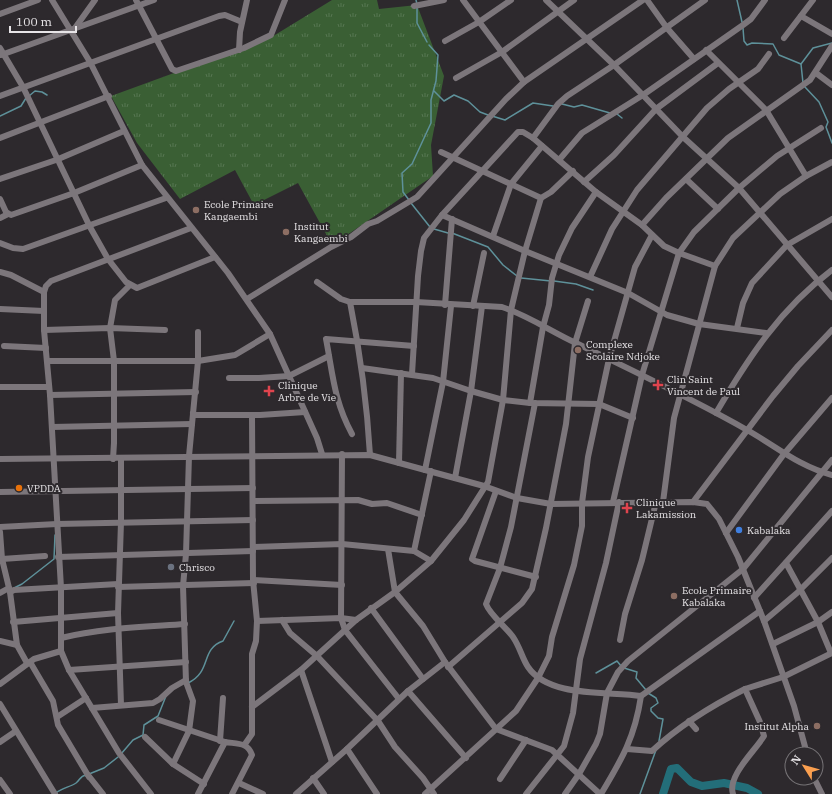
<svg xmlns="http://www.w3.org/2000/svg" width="832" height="794" font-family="'IBM Plex Serif',serif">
<defs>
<pattern id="grass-tufts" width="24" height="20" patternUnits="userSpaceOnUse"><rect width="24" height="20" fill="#3a5f34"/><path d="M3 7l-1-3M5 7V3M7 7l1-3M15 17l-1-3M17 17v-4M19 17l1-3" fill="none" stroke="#567651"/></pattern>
</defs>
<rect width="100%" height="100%" fill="#2d292d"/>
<!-- grass -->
<path fill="url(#grass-tufts)" d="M332 0H377L379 9 417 5 444 76 431 145 433 176 350 233 331 243 298 183 254 205 235 170 180 199 137 143 111 96 270 38Z"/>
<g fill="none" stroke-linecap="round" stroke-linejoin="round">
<!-- stream -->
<g stroke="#5e919a" stroke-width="1.5">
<path d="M416 0 417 4"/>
<path d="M737 0 742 22"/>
<path d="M417 7V23L427 42"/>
<path d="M743 28 744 41 747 45 752 43 773 44 779 55 801 64"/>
<path d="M803 83 801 64 813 48 832 43"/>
<path d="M804 86 819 102 828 122 826 127 832 143"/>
<path d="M434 91 444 101 454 95 468 101 480 112 488 115"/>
<path d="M29 96 35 91 42 92 47 95"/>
<path d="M562 104 574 107 582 105 610 113"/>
<path d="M617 114 622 118"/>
<path d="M0 116 21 106 26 98"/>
<path d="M492 116 505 120 533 103 553 106"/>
<path d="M409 200 403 192 402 173 412 164 431 123V100L436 81 438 55 429 45"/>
<path d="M411 203 430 227"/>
<path d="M434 229 448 233"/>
<path d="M452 233 488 247 503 265 517 276"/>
<path d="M521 278 551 281"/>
<path d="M554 281 576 284 593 290"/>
<path d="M14 588 22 584 54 559 55 535"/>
<path d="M624 668 637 672 636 678 646 690"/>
<path d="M596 673 617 661 621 666"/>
<path d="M188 683C212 672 200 649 223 641L234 621"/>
<path d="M648 693 656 698 658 703 651 708V711L658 718 663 719 659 741"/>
<path d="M121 754 133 740 143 735 144 725 158 716 166 696"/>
<path d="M89 774 104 768 118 757"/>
<path d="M56 793C62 788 70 787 76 783 80 780 80 776 86 775"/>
<path d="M640 794 656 750"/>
</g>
<!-- river -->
<path stroke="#236e79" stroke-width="8" d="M663 794 671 769 677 768 691 782 702 786 724 783 747 788 758 794"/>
<!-- minor -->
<g stroke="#7c767b" stroke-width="6">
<path d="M52 0 90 62 142 165 228 273 270 334 317 438 322 454"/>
<path d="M136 0 172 69 176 71 244 48 271 35 285 0"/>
<path d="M463 0 524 82"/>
<path d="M546 0 614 65 683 137 739 188 832 297"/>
<path d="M647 0 667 28 694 59"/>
<path d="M414 6 444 0"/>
<path d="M0 14 38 0"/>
<path d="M801 16 832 34"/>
<path d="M75 28 95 0"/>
<path d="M784 38 813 0"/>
<path d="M445 41 479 22 511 0"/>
<path d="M0 48 23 87 90 227 108 259 126 282 137 288 215 257"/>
<path d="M239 50 240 32 247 0"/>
<path d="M706 50 766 110 806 176"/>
<path d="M1 55 154 0"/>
<path d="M816 73 832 85"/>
<path d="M456 78 502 52 574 0"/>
<path d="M0 96 219 16 225 15 242 22"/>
<path d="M0 138 109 96"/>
<path d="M533 138 558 104 567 96 614 65 705 0"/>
<path d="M441 152 541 198"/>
<path d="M559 160 582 133 643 95 743 25 751 19 765 0"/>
<path d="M0 179 56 160 124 131"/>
<path d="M686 179 718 209"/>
<path d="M584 182 614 155 656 109 718 63"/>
<path d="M0 199 6 212 11 215 74 193 142 165"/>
<path d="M442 215 525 251 628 293 667 315 699 324 766 333"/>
<path d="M0 218 8 214"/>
<path d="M642 225 666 198 728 138 810 80 832 46"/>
<path d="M493 236 511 184 542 146"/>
<path d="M0 243 13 248 23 249 166 198"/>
<path d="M0 272 11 275 44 292"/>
<path d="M590 277 612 229 637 190 707 108 729 89 758 69 769 54"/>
<path d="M317 282 341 299 350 302H416L502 307C527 315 552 332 576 343 633 371 691 398 747 430 776 446 798 466 832 475"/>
<path d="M247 299 331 247 351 237 368 224 377 221 417 197 506 99 524 82 643 0"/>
<path d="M350 302C360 352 367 403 370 455"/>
<path d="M445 305 452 219"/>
<path d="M473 306 484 253"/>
<path d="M0 309 44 311"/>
<path d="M737 328 743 303 752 283 787 245 832 219"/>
<path d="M44 330 110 328 165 330"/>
<path d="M4 346 46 348"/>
<path d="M48 361H198L235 355 270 334"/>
<path d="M362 368 433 378 471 391 503 400 530 403 599 404 633 418"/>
<path d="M412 374 418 276 421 251 424 238 442 215 518 132H523L533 138 596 192 642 225 664 246 679 253 715 266"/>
<path d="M229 378H259L289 376 329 356"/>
<path d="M0 387H49"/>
<path d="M50 395 196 392"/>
<path d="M530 403 543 327 549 305 552 278 559 255 572 228 596 192"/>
<path d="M535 403 511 527 500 568 486 604C490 615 506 627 513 637 520 647 522 658 528 667 549 698 608 691 641 696L760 611"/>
<path d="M193 413 195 415H260L305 412"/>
<path d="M716 413C748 358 781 308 832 270"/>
<path d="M52 427 192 424"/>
<path d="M352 434C334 401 333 375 326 339L414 346"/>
<path d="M342 454 341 618 345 630 399 699"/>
<path d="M0 459 370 455 484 486 517 498 551 504 693 502 707 504 719 519 738 557 764 621 794 706 807 754"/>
<path d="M113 459 114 443V361L110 328 115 300 130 285"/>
<path d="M121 459V522L118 613 121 705"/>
<path d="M399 463 401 373"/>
<path d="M425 470 443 382 451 306"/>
<path d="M455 478 471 391 482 306"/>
<path d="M496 491 472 559 475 561 536 577"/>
<path d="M0 492 253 488"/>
<path d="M254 501 358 500 372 504 387 503 422 515"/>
<path d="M613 502 642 375 679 253 694 232 739 188 777 156 821 128"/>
<path d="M663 502 674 418 715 266 733 238 780 194 806 176 832 162"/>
<path d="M693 502 773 396 798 366 832 330"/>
<path d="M0 527 57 524 253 520"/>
<path d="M0 532 2 559 10 592 17 645 27 663"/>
<path d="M726 533 784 454 832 398"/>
<path d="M253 547 342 544 414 551 431 561"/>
<path d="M388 549 395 592 423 626 445 662 496 729 552 750 600 794"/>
<path d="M414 551 431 471"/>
<path d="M58 557 253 551"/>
<path d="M2 559 45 556"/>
<path d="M253 580 342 585"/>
<path d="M118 587 254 583"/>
<path d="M10 592 14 590 118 584"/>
<path d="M0 593 9 588"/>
<path d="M754 598 832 511"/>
<path d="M371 608 423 679"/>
<path d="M282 620 290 633 317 656 378 721 395 747 423 778 434 794"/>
<path d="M257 621 341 618 356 620"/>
<path d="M764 621 797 593 832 558"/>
<path d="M13 622 118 613"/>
<path d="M61 638C101 628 143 627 185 624"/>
<path d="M620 640 625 614 642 560 656 502"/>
<path d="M0 641 17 645"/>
<path d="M773 644 818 622 786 563"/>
<path d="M831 653 818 622 832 612"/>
<path d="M30 662 53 701 58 725 89 777"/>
<path d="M448 667 522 603 532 589 546 528 566 424 575 343 588 301"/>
<path d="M69 670 186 662"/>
<path d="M301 670 332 762"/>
<path d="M0 684 34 659 61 651"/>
<path d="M408 691 466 758"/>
<path d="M0 704 55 794"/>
<path d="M252 707 301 670 356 620 395 592 431 561 464 520 488 482 503 400 511 310 525 251 541 198 551 192 573 171"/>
<path d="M92 708 153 703 160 699 172 688 186 680"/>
<path d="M57 717 86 698"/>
<path d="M159 720 225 742"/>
<path d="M689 721 696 729"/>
<path d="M145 737 173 764 204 784"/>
<path d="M220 741 223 698"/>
<path d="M0 742 16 731"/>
<path d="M245 744 252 734V654L256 641 257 621 253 580 252 415"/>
<path d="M347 749 377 794"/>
<path d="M627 749 652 751C680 725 711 706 745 689"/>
<path d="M173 764 189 731 193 701 186 682 183 586 186 554 189 456 198 361V332"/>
<path d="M88 775 103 794"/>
<path d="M313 778 324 794"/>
<path d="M814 778 822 794"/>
<path d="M500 779 526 740"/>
<path d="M0 780 10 794"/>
<path d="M239 783 263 794"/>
<path d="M151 794 119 753 69 670 61 651V588L50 395 44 330V292L46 286 51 281 191 228"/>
<path d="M198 794 225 742C237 744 248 742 252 755L232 794"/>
<path d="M296 794 347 749 408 691 445 662"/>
<path d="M425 794 516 711 538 678 549 656 552 637 574 565 582 526V503L588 457 609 359 635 267 652 235"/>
<path d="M526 794 564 746 573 713 580 659 606 563 619 502"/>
<path d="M565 794 579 774 596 744 600 734 607 693 618 672 628 661 743 569 832 460"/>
<path d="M601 794C622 759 635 737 641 696"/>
<path d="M733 794C727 776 755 751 764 736L760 722 745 689 783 677 832 653"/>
</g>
</g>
<!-- markers -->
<g fill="#8d6e63" stroke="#2d292d" stroke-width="1.5">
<circle cx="196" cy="210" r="4"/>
<circle cx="286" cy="232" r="4"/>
<circle cx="578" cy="350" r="4"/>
<circle cx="674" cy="596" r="4"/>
<circle cx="817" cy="726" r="4"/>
</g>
<g fill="#e0444e" stroke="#2d292d" stroke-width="1.5">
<path d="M656 379h4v4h4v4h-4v4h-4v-4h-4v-4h4z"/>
<path d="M267 385h4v4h4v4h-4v4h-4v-4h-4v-4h4z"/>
<path d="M625 502h4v4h4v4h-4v4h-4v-4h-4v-4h4z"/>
</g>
<circle fill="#e8710a" stroke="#2d292d" stroke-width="1.5" cx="19" cy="488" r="4"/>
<circle fill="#3f7fe0" stroke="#2d292d" stroke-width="1.5" cx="739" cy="530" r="4"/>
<circle fill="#6b7280" stroke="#2d292d" stroke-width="1.5" cx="171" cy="567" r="4"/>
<g text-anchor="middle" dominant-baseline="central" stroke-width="4" stroke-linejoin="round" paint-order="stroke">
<!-- poi labels -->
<g font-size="10" fill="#e7e4e7" stroke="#2d292d" text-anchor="start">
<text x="204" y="204">Ecole Primaire<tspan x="204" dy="12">Kangaembi</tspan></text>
<text x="294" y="226">Institut<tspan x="294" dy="12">Kangaembi</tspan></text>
<text x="586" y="344">Complexe<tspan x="586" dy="12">Scolaire Ndjoke</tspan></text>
<text x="667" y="379">Clin Saint<tspan x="667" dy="12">Vincent de Paul</tspan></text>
<text x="278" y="385">Clinique<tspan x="278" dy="12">Arbre de Vie</tspan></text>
<text x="27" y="488">VPDDA</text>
<text x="636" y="502">Clinique<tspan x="636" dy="12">Lakamission</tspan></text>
<text x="747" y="530">Kabalaka</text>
<text x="179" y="567">Chrisco</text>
<text x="682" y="590">Ecole Primaire<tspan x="682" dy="12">Kabalaka</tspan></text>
<text x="809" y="726" text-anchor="end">Institut Alpha</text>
</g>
</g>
<!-- north arrow -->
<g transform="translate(804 766) rotate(307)"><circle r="19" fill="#2d292d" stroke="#777477"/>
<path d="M0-3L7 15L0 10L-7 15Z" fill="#fa9f4f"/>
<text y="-6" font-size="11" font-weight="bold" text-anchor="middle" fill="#e7e4e7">N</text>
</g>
<!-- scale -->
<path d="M10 26v6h66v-6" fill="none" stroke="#e7e4e7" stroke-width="2"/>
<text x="16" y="26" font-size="12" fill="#e7e4e7" stroke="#2d292d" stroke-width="3" paint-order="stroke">100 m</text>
</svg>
